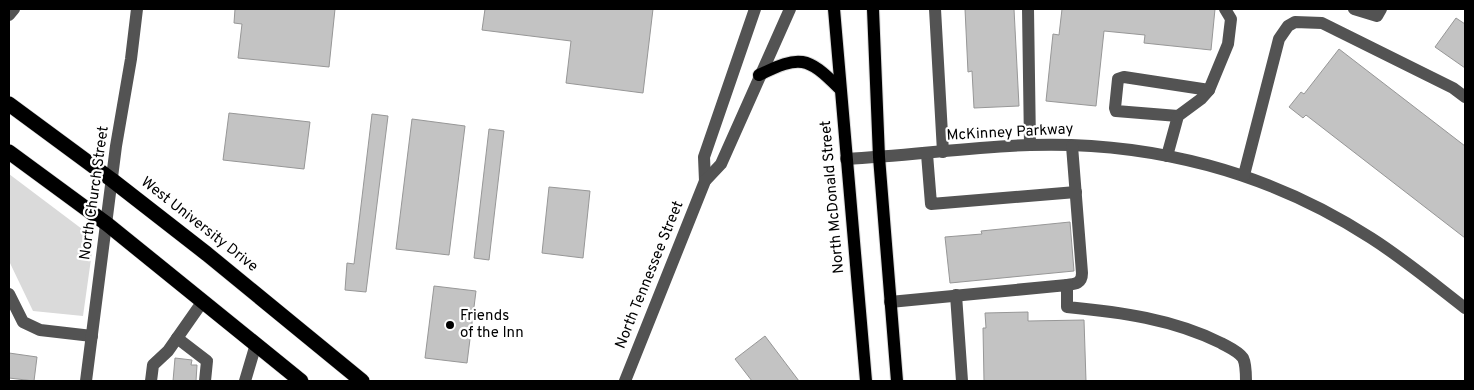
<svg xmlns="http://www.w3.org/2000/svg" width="1474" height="390" font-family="Overpass,sans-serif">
<rect width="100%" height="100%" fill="#fff"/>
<!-- green -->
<path fill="#dadada" d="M9 174 82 229 88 236V250L92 252 83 316 33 311 9 261Z"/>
<!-- building -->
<g fill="#c3c3c3" stroke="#979797">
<path d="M235 9H335L329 67 238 58 242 24 234 23Z"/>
<path d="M485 9H653L643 93 566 83 571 41 482 30Z"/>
<path d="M965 9H1014L1019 106 974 108 972 71 968 72Z"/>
<path d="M1062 9H1215L1211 50 1144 43 1145 35 1104 31 1096 106 1046 101 1053 34 1059 35Z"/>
<path d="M1456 18 1465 24V68L1435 47Z"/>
<path d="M1339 49 1465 146V238L1306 115 1303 118 1289 107 1301 92 1304 94Z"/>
<path d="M229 113 310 122 304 169 223 160Z"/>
<path d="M372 114 388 116 366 292 345 290 347 263 354 264Z"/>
<path d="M412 119 465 126 449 255 396 249Z"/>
<path d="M489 129 504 131 489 260 474 258Z"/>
<path d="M549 187 590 191 583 258 542 253Z"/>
<path d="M1070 222 1074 271 950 283 945 237 982 234 981 231Z"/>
<path d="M434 286 476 291 467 363 425 358Z"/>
<path d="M1028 312V321L1084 320 1086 381H984L983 328H986L985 313Z"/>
<path d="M765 336 799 381H752L735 359Z"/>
<path d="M9 353 37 357 34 381 9 378Z"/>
<path d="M175 358 192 360 191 365H197L196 381H173Z"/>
</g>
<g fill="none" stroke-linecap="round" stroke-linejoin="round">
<!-- major casing -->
<g stroke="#dbdbdb" stroke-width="14">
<g id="major">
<path d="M834 9 866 381"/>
<path d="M873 9 879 157 897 381"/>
<path d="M759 75C800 55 807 56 839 88"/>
</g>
</g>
<!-- highway casing -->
<g stroke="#dbdbdb" stroke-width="16">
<g id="highway">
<path d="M9 104 112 180 207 254 362 381"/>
<path d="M9 152 107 224 301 381"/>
</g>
</g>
<!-- minor -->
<g stroke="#535353" stroke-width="12">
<path d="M935 9 943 152"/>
<path d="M1028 9 1030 145"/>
<path d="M1354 9 1377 16 1381 9"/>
<path d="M9 15 14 9"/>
<path d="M1178 116 1116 111 1115 108 1118 79 1124 77 1209 90"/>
<path d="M927 154 931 204 1076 192"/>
<path d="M1167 156 1178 116 1201 99 1209 90 1228 44 1231 19 1225 9"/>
<path d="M846 159C907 156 969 147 1030 145 1152 141 1269 172 1371 238 1404 259 1434 284 1465 308"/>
<path d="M1244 175 1279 39 1288 26 1295 22 1322 23 1453 88 1465 97"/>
<path d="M705 181 704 157 755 9"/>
<path d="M1067 285C1076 284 1082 283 1082 273L1072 146"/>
<path d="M9 294 23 322 40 330 92 336"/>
<path d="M956 295 962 381"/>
<path d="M890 302 1067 285V307C1120 312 1173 319 1221 343 1228 347 1238 351 1243 358 1246 364 1246 375 1246 381"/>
<path d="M177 338 207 361 205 381"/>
<path d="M86 381 116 146 131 59 137 9"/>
<path d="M151 381 153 365 168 351 203 301"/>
<path d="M245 381 256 344"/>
<path d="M625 381 705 181 721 164 790 9"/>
</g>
<!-- major -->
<use href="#major" stroke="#000" stroke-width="12"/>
<!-- highway -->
<use href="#highway" stroke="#000" stroke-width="15"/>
</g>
<!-- markers -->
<circle fill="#000" stroke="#fff" stroke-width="2" cx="450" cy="325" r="5"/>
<g text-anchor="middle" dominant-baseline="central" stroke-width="4.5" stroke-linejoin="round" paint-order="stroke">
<!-- street labels -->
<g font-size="15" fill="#000" stroke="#fff">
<text transform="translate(1010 133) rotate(-3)">McKinney Parkway</text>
<text transform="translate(95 193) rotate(-82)">North Church Street</text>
<text transform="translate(833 197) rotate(-95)">North McDonald Street</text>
<text transform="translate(199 225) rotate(38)">West University Drive</text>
<text transform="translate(650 275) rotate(-68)">North Tennessee Street</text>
</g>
<!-- poi labels -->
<g font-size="15" fill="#000" stroke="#fff" text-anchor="start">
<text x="460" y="316">Friends<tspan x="460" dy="17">of the Inn</tspan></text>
</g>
</g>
<!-- border -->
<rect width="1474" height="390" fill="none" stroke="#000000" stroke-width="20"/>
</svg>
